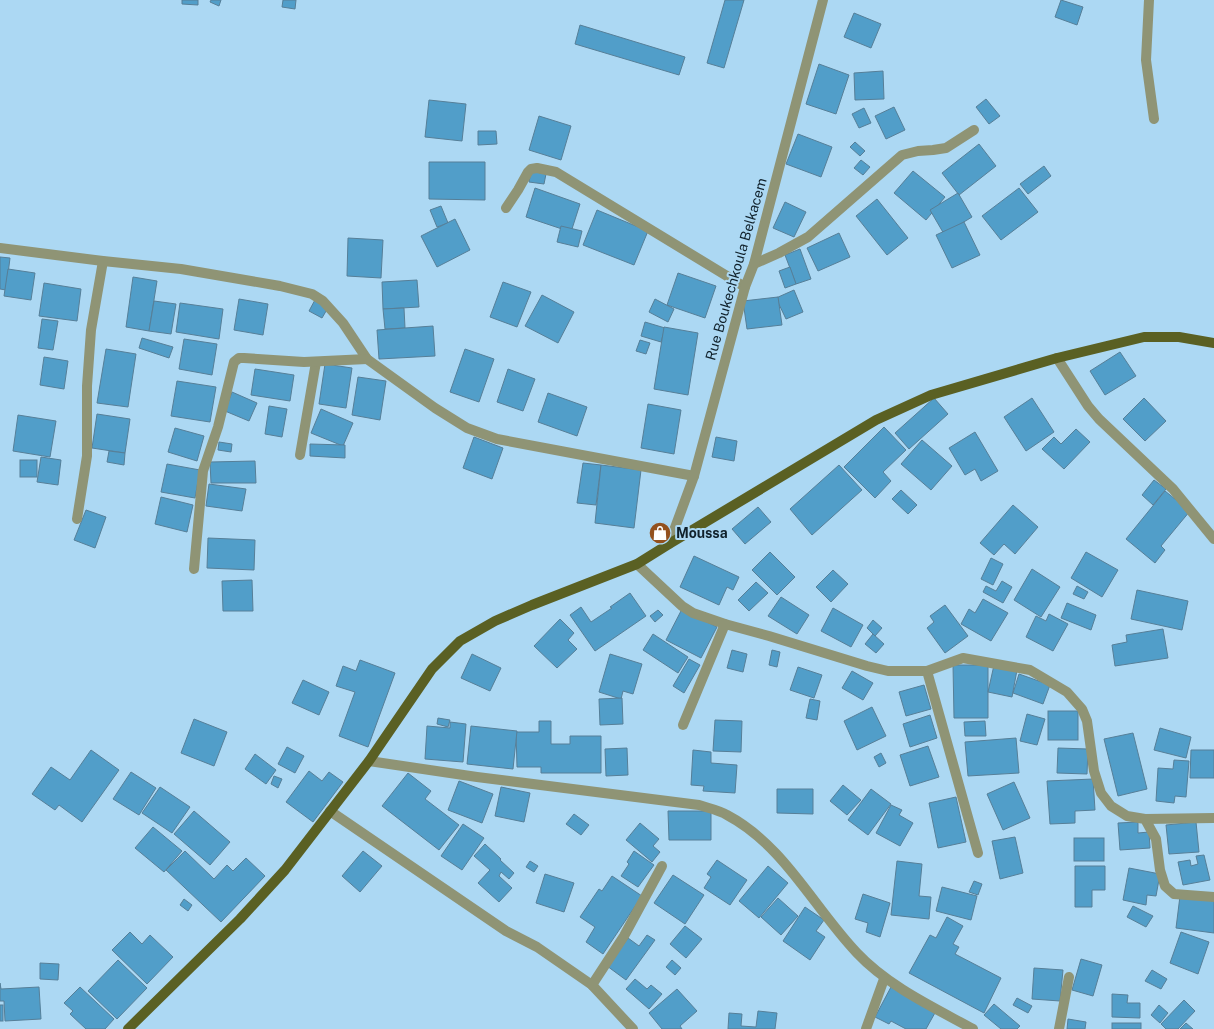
<svg xmlns="http://www.w3.org/2000/svg" width="1214" height="1029" font-family="'Public Sans',sans-serif">
<rect width="100%" height="100%" fill="#acd8f3"/>
<!-- building -->
<g fill="#519ec9" stroke="#567f98">
<path d="M182 0H198V5L182 4Z"/>
<path d="M211 0H221L219 6 210 2Z"/>
<path d="M283 0H296L295 9 282 7Z"/>
<path d="M725 0H744L724 68 707 63Z"/>
<path d="M1061 0 1083 7 1077 25 1055 17Z"/>
<path d="M854 13 881 24 871 48 844 37Z"/>
<path d="M580 25 685 57 679 75 575 44Z"/>
<path d="M819 64 849 75 836 114 806 104Z"/>
<path d="M883 71 884 99 855 100 854 73Z"/>
<path d="M986 99 1000 116 989 124 976 107Z"/>
<path d="M429 100 466 104 462 141 425 137Z"/>
<path d="M894 107 905 130 886 139 875 116Z"/>
<path d="M864 108 871 123 859 128 852 114Z"/>
<path d="M539 116 571 126 561 160 529 150Z"/>
<path d="M478 131H496L497 144 478 145Z"/>
<path d="M798 134 832 147 821 177 786 164Z"/>
<path d="M855 142 865 151 860 156 850 147Z"/>
<path d="M979 144 996 166 959 195 942 173Z"/>
<path d="M861 160 870 167 863 175 854 168Z"/>
<path d="M429 162H485V200L429 199Z"/>
<path d="M1044 166 1051 176 1028 194 1020 184Z"/>
<path d="M531 171 546 174 544 184 529 182Z"/>
<path d="M913 171 945 197 926 220 894 193Z"/>
<path d="M535 188 580 204 571 232 526 217Z"/>
<path d="M1019 188 1038 212 1001 240 982 216Z"/>
<path d="M958 193 972 217 944 234 930 210Z"/>
<path d="M877 199 908 238 887 255 856 216Z"/>
<path d="M785 202 806 212 794 237 773 228Z"/>
<path d="M441 206 448 223 437 227 430 210Z"/>
<path d="M597 210 648 231 634 265 583 245Z"/>
<path d="M455 219 470 250 437 267 421 236Z"/>
<path d="M964 222 980 255 952 268 936 235Z"/>
<path d="M561 226 582 231 578 247 557 242Z"/>
<path d="M839 233 850 257 818 271 807 248Z"/>
<path d="M348 238 383 240 381 278 347 276Z"/>
<path d="M800 249 811 279 796 284 785 255Z"/>
<path d="M0 257 10 258 6 290 0 289Z"/>
<path d="M790 267 796 284 785 288 779 271Z"/>
<path d="M8 269 35 273 31 300 4 296Z"/>
<path d="M678 273 716 286 705 318 667 305Z"/>
<path d="M133 277 157 281 149 331 126 327Z"/>
<path d="M417 280 419 307 383 309 382 282Z"/>
<path d="M503 282 531 292 517 327 490 317Z"/>
<path d="M44 283 81 289 77 321 39 316Z"/>
<path d="M794 290 803 312 786 319 776 298Z"/>
<path d="M542 295 574 312 558 343 525 326Z"/>
<path d="M778 297 782 325 747 329 743 301Z"/>
<path d="M316 298 329 306 322 318 309 311Z"/>
<path d="M239 299 268 304 263 335 234 330Z"/>
<path d="M655 299 674 309 668 322 649 312Z"/>
<path d="M154 301 176 304 171 334 149 331Z"/>
<path d="M180 303 223 309 219 339 176 332Z"/>
<path d="M404 308 405 328 385 329 383 309Z"/>
<path d="M42 319 58 321 53 350 38 348Z"/>
<path d="M645 322 665 328 661 342 641 336Z"/>
<path d="M433 326 435 356 379 359 377 330Z"/>
<path d="M664 327 698 333 688 395 654 389Z"/>
<path d="M142 338 173 347 169 358 139 348Z"/>
<path d="M184 339 217 344 212 375 179 369Z"/>
<path d="M640 340 650 343 646 354 636 351Z"/>
<path d="M106 349 136 354 128 407 97 403Z"/>
<path d="M465 349 494 359 479 402 450 392Z"/>
<path d="M1120 352 1136 376 1105 395 1090 371Z"/>
<path d="M44 357 68 361 64 389 40 385Z"/>
<path d="M325 364 352 368 346 408 319 404Z"/>
<path d="M255 369 294 375 290 401 251 395Z"/>
<path d="M508 369 535 379 523 411 497 402Z"/>
<path d="M358 377 386 381 380 420 352 415Z"/>
<path d="M177 381 216 387 210 422 171 416Z"/>
<path d="M232 392 257 403 249 421 225 411Z"/>
<path d="M548 393 587 407 577 436 538 422Z"/>
<path d="M934 398 948 414 909 449 895 433Z"/>
<path d="M1032 398 1054 432 1026 451 1004 417Z"/>
<path d="M1144 398 1166 421 1145 441 1123 419Z"/>
<path d="M648 404 681 410 674 454 641 448Z"/>
<path d="M269 406 287 409 282 437 265 434Z"/>
<path d="M321 409 353 423 343 446 311 433Z"/>
<path d="M97 414 130 419 125 453 92 448Z"/>
<path d="M18 415 56 421 50 457 13 451Z"/>
<path d="M884 427 906 450 883 472 891 481 875 498 844 467Z"/>
<path d="M175 428 204 436 197 461 168 452Z"/>
<path d="M1076 429 1090 442 1064 469 1042 449 1054 437 1061 444Z"/>
<path d="M975 432 998 471 981 481 975 469 965 475 949 448Z"/>
<path d="M474 437 503 448 492 479 463 468Z"/>
<path d="M716 437 737 441 734 461 712 457Z"/>
<path d="M922 440 952 466 931 490 901 464Z"/>
<path d="M219 442 232 444 231 452 218 450Z"/>
<path d="M310 444 345 445V458L310 456Z"/>
<path d="M109 451 125 453 124 465 107 462Z"/>
<path d="M41 457 61 460 58 485 37 482Z"/>
<rect x="20" y="460" width="17" height="17"/>
<path d="M255 461 256 483H211L210 462Z"/>
<path d="M583 463 601 465 596 505 577 503Z"/>
<path d="M167 464 200 470 195 498 161 492Z"/>
<path d="M601 465 641 470 634 528 595 523Z"/>
<path d="M839 465 862 490 812 535 790 509Z"/>
<path d="M1154 480 1166 489 1153 505 1142 495Z"/>
<path d="M209 484 246 489 242 511 206 506Z"/>
<path d="M901 490 917 505 908 514 892 499Z"/>
<path d="M1165 491 1190 511 1161 546 1165 550 1155 563 1126 539Z"/>
<path d="M161 497 193 505 187 532 155 524Z"/>
<path d="M1013 505 1038 527 1015 554 1004 544 994 555 980 543Z"/>
<path d="M758 507 771 522 745 544 732 529Z"/>
<path d="M86 510 106 517 95 548 74 540Z"/>
<path d="M208 538 255 540 254 570 207 568Z"/>
<path d="M770 552 795 577 777 595 752 570Z"/>
<path d="M1086 552 1118 570 1102 597 1071 578Z"/>
<path d="M694 556 739 577 733 590 727 587 719 605 680 587Z"/>
<path d="M991 558 1003 564 993 585 981 579Z"/>
<path d="M1032 569 1060 587 1041 617 1014 600Z"/>
<path d="M833 570 848 584 831 602 816 587Z"/>
<path d="M252 580 253 611H223L222 581Z"/>
<path d="M1002 581 1012 587 1003 603 983 592 986 586 996 591Z"/>
<path d="M756 582 768 593 749 611 738 600Z"/>
<path d="M1077 586 1088 592 1084 599 1073 594Z"/>
<path d="M1137 590 1188 601 1182 630 1131 619Z"/>
<path d="M630 593 646 616 595 651 570 615 581 607 591 622 612 608 610 607Z"/>
<path d="M781 597 809 615 797 634 768 616Z"/>
<path d="M983 599 1008 613 991 641 961 624 969 609 975 613Z"/>
<path d="M1067 603 1096 615 1091 630 1061 618Z"/>
<path d="M945 605 968 636 945 653 927 628 934 622 930 616Z"/>
<path d="M833 608 863 625 851 647 821 631Z"/>
<path d="M682 609 717 627 701 658 666 640Z"/>
<path d="M658 610 663 615 655 622 650 616Z"/>
<path d="M1049 614 1068 624 1053 651 1026 637 1036 616 1046 621Z"/>
<path d="M560 619 574 633 568 640 577 649 557 668 534 646Z"/>
<path d="M873 620 882 628 875 636 867 628Z"/>
<path d="M1163 629 1168 658 1115 666 1112 645 1127 642 1126 635Z"/>
<path d="M653 634 688 657 678 673 643 650Z"/>
<path d="M873 634 884 644 876 653 865 644Z"/>
<path d="M732 650 747 654 743 672 727 668Z"/>
<path d="M772 650 780 652 777 667 769 665Z"/>
<path d="M472 654 501 668 490 691 461 678Z"/>
<path d="M610 654 642 664 633 694 623 691 621 699 599 692Z"/>
<path d="M689 659 700 665 684 693 673 686Z"/>
<path d="M360 660 395 673 368 747 339 736 355 692 336 686 343 666 356 671Z"/>
<path d="M953 665H988V718H954Z"/>
<path d="M994 665 1017 670 1012 697 988 692Z"/>
<path d="M798 667 822 675 814 698 790 690Z"/>
<path d="M852 671 873 683 863 700 842 688Z"/>
<path d="M1019 674 1050 685 1043 704 1013 693Z"/>
<path d="M303 680 329 692 319 715 292 703Z"/>
<path d="M924 685 931 709 906 716 899 692Z"/>
<path d="M622 698 623 724 600 725 599 699Z"/>
<path d="M810 699 820 701 817 720 806 718Z"/>
<path d="M872 707 886 736 857 750 844 721Z"/>
<rect x="1048" y="711" width="30" height="29"/>
<path d="M1027 714 1045 719 1037 745 1020 741Z"/>
<path d="M930 715 937 738 910 747 903 724Z"/>
<path d="M438 718 450 720 448 727 437 724Z"/>
<path d="M194 719 227 732 214 766 181 753Z"/>
<path d="M715 720 742 721 741 752 713 751Z"/>
<path d="M539 721H551V744H570V736H601V773H541V767H517L516 732H539Z"/>
<path d="M985 721 986 736H965L964 722Z"/>
<path d="M450 722 466 724 463 762 425 759 427 726 450 728Z"/>
<path d="M471 726 517 731 513 769 467 764Z"/>
<path d="M1160 728 1191 737 1186 758 1154 750Z"/>
<path d="M1133 733 1147 789 1118 796 1104 739Z"/>
<path d="M1016 738 1019 773 968 776 965 742Z"/>
<path d="M928 746 939 777 910 786 900 755Z"/>
<path d="M287 747 304 756 295 773 278 764Z"/>
<path d="M627 748 628 775 606 776 605 749Z"/>
<path d="M1058 748 1088 749 1087 774 1057 773Z"/>
<path d="M91 750 119 770 82 822 59 805 55 810 32 794 51 767 70 780Z"/>
<path d="M693 750 711 752V763L737 765 735 793 703 791 704 786 691 785Z"/>
<path d="M1191 750H1214V778H1190Z"/>
<path d="M881 753 886 763 879 767 874 757Z"/>
<path d="M255 754 276 770 266 784 245 769Z"/>
<path d="M1174 760 1189 761 1186 797 1175 796 1174 803 1156 801 1158 768 1173 769Z"/>
<path d="M309 771 322 781 329 772 343 782 313 822 286 802Z"/>
<path d="M131 772 156 788 139 815 113 799Z"/>
<path d="M408 773 431 791 425 799 459 825 439 850 382 806Z"/>
<path d="M274 776 282 779 278 788 271 784Z"/>
<path d="M1093 779 1095 810 1075 811V823L1050 824 1047 781Z"/>
<path d="M459 781 493 794 482 823 448 810Z"/>
<path d="M1014 782 1030 818 1003 830 987 794Z"/>
<path d="M843 785 861 800 847 815 830 801Z"/>
<path d="M160 787 190 807 172 833 142 813Z"/>
<path d="M501 787 530 793 524 822 495 816Z"/>
<path d="M777 789H813V814L777 813Z"/>
<path d="M871 789 891 804 868 835 848 820Z"/>
<path d="M956 797 966 842 938 848 929 803Z"/>
<path d="M891 805 902 810 899 815 913 823 900 846 876 833Z"/>
<path d="M194 811 230 842 210 865 174 834Z"/>
<path d="M668 811H711V840H669Z"/>
<path d="M574 814 589 825 581 835 566 824Z"/>
<path d="M1138 822V833L1149 832 1150 848 1120 850 1118 823Z"/>
<path d="M1196 822 1199 852 1169 854 1166 825Z"/>
<path d="M640 823 659 839 653 846 660 852 652 862 626 840Z"/>
<path d="M463 824 484 838 462 870 441 856Z"/>
<path d="M153 827 182 851 164 872 135 848Z"/>
<path d="M1015 837 1023 873 1000 879 992 841Z"/>
<rect x="1074" y="838" width="30" height="23"/>
<path d="M485 844 501 859 500 860 514 873 509 879 501 872 499 876 512 888 499 902 478 883 490 870 474 856Z"/>
<path d="M185 851 214 879 227 865 233 871 246 858 265 876 221 922 166 870Z"/>
<path d="M363 851 382 866 360 892 342 876Z"/>
<path d="M634 851 654 865 638 887 621 876 629 864 627 862Z"/>
<path d="M1204 855 1210 880 1183 885 1178 862 1190 860 1191 866 1198 864 1196 856Z"/>
<path d="M717 860 747 880 730 905 704 888 711 877 707 874Z"/>
<path d="M530 861 538 866 534 872 526 867Z"/>
<path d="M897 861 922 864 919 896 931 897 929 919 891 915Z"/>
<path d="M768 866 788 883 759 918 739 901Z"/>
<path d="M1075 866H1105V890H1092V907H1075Z"/>
<path d="M1129 868 1160 874 1156 896 1147 895 1146 905 1123 900Z"/>
<path d="M545 874 574 883 564 912 536 903Z"/>
<path d="M673 875 704 895 685 924 654 903Z"/>
<path d="M612 876 642 896 603 954 586 942 595 927 580 917 599 889 602 891Z"/>
<path d="M974 881 982 884 978 895 969 892Z"/>
<path d="M942 887 977 896 971 920 936 911Z"/>
<path d="M863 894 890 903 880 937 866 932 868 923 855 919Z"/>
<path d="M1180 896 1214 901V933L1176 928Z"/>
<path d="M778 898 798 916 781 935 761 917Z"/>
<path d="M184 899 192 905 188 911 180 905Z"/>
<path d="M1133 906 1153 916 1146 927 1127 917Z"/>
<path d="M805 907 824 920 816 931 825 937 810 960 783 941Z"/>
<path d="M947 917 963 926 953 944 959 947 955 954 1001 978 984 1013 909 973 930 935 936 938Z"/>
<path d="M685 926 702 939 686 958 670 944Z"/>
<path d="M130 932 142 944 150 935 173 957 147 984 112 950Z"/>
<path d="M1181 932 1209 942 1198 974 1170 963Z"/>
<path d="M647 935 655 940 626 980 607 966 628 938 639 946Z"/>
<path d="M1081 959 1102 965 1093 996 1072 990Z"/>
<path d="M118 960 147 988 117 1019 88 991Z"/>
<path d="M672 960 681 968 675 975 666 967Z"/>
<path d="M40 963 59 964 58 980 40 979Z"/>
<path d="M1034 968 1063 970 1060 1001 1032 999Z"/>
<path d="M1152 970 1167 979 1161 989 1145 981Z"/>
<path d="M635 979 647 989 651 985 662 994 649 1009 626 989Z"/>
<path d="M0 983 1 989 39 987 41 1019 5 1021 4 1001H0Z"/>
<path d="M80 987 114 1019 105 1029H86L70 1014 73 1011 64 1003Z"/>
<path d="M891 987 936 1011 926 1029H906L891 1021 889 1024 875 1017Z"/>
<path d="M677 989 697 1011 680 1026 682 1029H662L649 1013Z"/>
<path d="M1112 994 1128 995 1127 1003H1140V1018L1112 1017Z"/>
<path d="M1017 998 1032 1006 1028 1013 1013 1005Z"/>
<path d="M1184 1000 1195 1011 1178 1029H1166L1161 1024Z"/>
<path d="M994 1004 1020 1026 1017 1029H1001L984 1015Z"/>
<rect x="0" y="1005" width="3" height="16"/>
<path d="M1159 1005 1168 1013 1160 1023 1151 1015Z"/>
<path d="M758 1011 777 1013 775 1029H728L729 1013 742 1014 741 1026 756 1027Z"/>
<path d="M1068 1019 1086 1022 1085 1029H1067Z"/>
<rect x="1112" y="1023" width="29" height="6"/>
<path d="M1186 1023 1193 1029H1180Z"/>
</g>
<g fill="none" stroke-linecap="round" stroke-linejoin="round">
<!-- minor -->
<g stroke="#8f9475" stroke-width="10">
<path d="M1149 0 1146 60 1154 119"/>
<path d="M506 208 518 190 528 172 531 169 537 168 556 172 745 287"/>
<path d="M0 248 103 261 181 269 280 286 312 294 323 301 343 323 367 359 435 408 467 428 497 439 694 476"/>
<path d="M754 264 779 253 808 237 902 155 918 151 933 150 946 148 974 130"/>
<path d="M1057 358 1088 406 1099 419 1173 489 1214 539"/>
<path d="M300 455 316 362"/>
<path d="M77 519 87 456V386L91 330 103 261"/>
<path d="M669 544 694 476 745 287 754 264 823 0"/>
<path d="M637 564 682 606 693 613 725 624 769 636 867 666 888 671H927L978 853"/>
<path d="M194 569 203 471 218 427 234 362 239 358H244L304 362 367 359"/>
<path d="M927 671 963 658 1030 670 1067 692 1082 709 1087 721 1094 771 1101 793 1111 806 1127 816 1145 819 1156 839 1160 870 1165 886 1174 894 1214 897"/>
<path d="M683 725 725 624"/>
<path d="M369 761 477 777 699 805C708 808 719 810 727 815 784 845 814 908 857 953 888 986 933 1007 973 1029"/>
<path d="M330 811 506 931 537 947 592 985 633 1029"/>
<path d="M1145 819 1214 818"/>
<path d="M592 985 624 936 662 866"/>
<path d="M866 1029 884 979"/>
<path d="M1059 1029 1069 977"/>
</g>
<!-- major -->
<path stroke="#5a6023" stroke-width="10" d="M128 1029 240 919 285 870 369 761 432 669 460 641 495 621 532 605 637 564 669 544 876 420 931 395 1057 358 1144 337H1179L1214 343"/>
</g>
<!-- icons -->
<defs>
<g id="shop-disc" transform="scale(1.15)"><circle r="9.5" fill="#93511e" stroke="#acd8f3"/><path d="M-5-2.5h2.3a2.7 3.5 0 0 1 5.4 0H5L5.5 6h-11ZM-1.5-2.5h3a1.5 2.3 0 0 0-3 0Z" fill="#fff"/></g>
</defs>
<g fill-rule="evenodd">
<use href="#shop-disc" x="660" y="533"/>
</g>
<g text-anchor="middle" dominant-baseline="central" stroke-width="4" stroke-linejoin="round" paint-order="stroke">
<!-- street labels -->
<g font-size="14" fill="#10212b" stroke="#acd8f3">
<text transform="translate(736 269) rotate(-74)">Rue Boukechkoula Belkacem</text>
</g>
<!-- poi labels -->
<g font-size="14" font-weight="bold" fill="#10212b" stroke="#acd8f3" text-anchor="start">
<text x="676" y="533">Moussa</text>
</g>
</g>
</svg>
